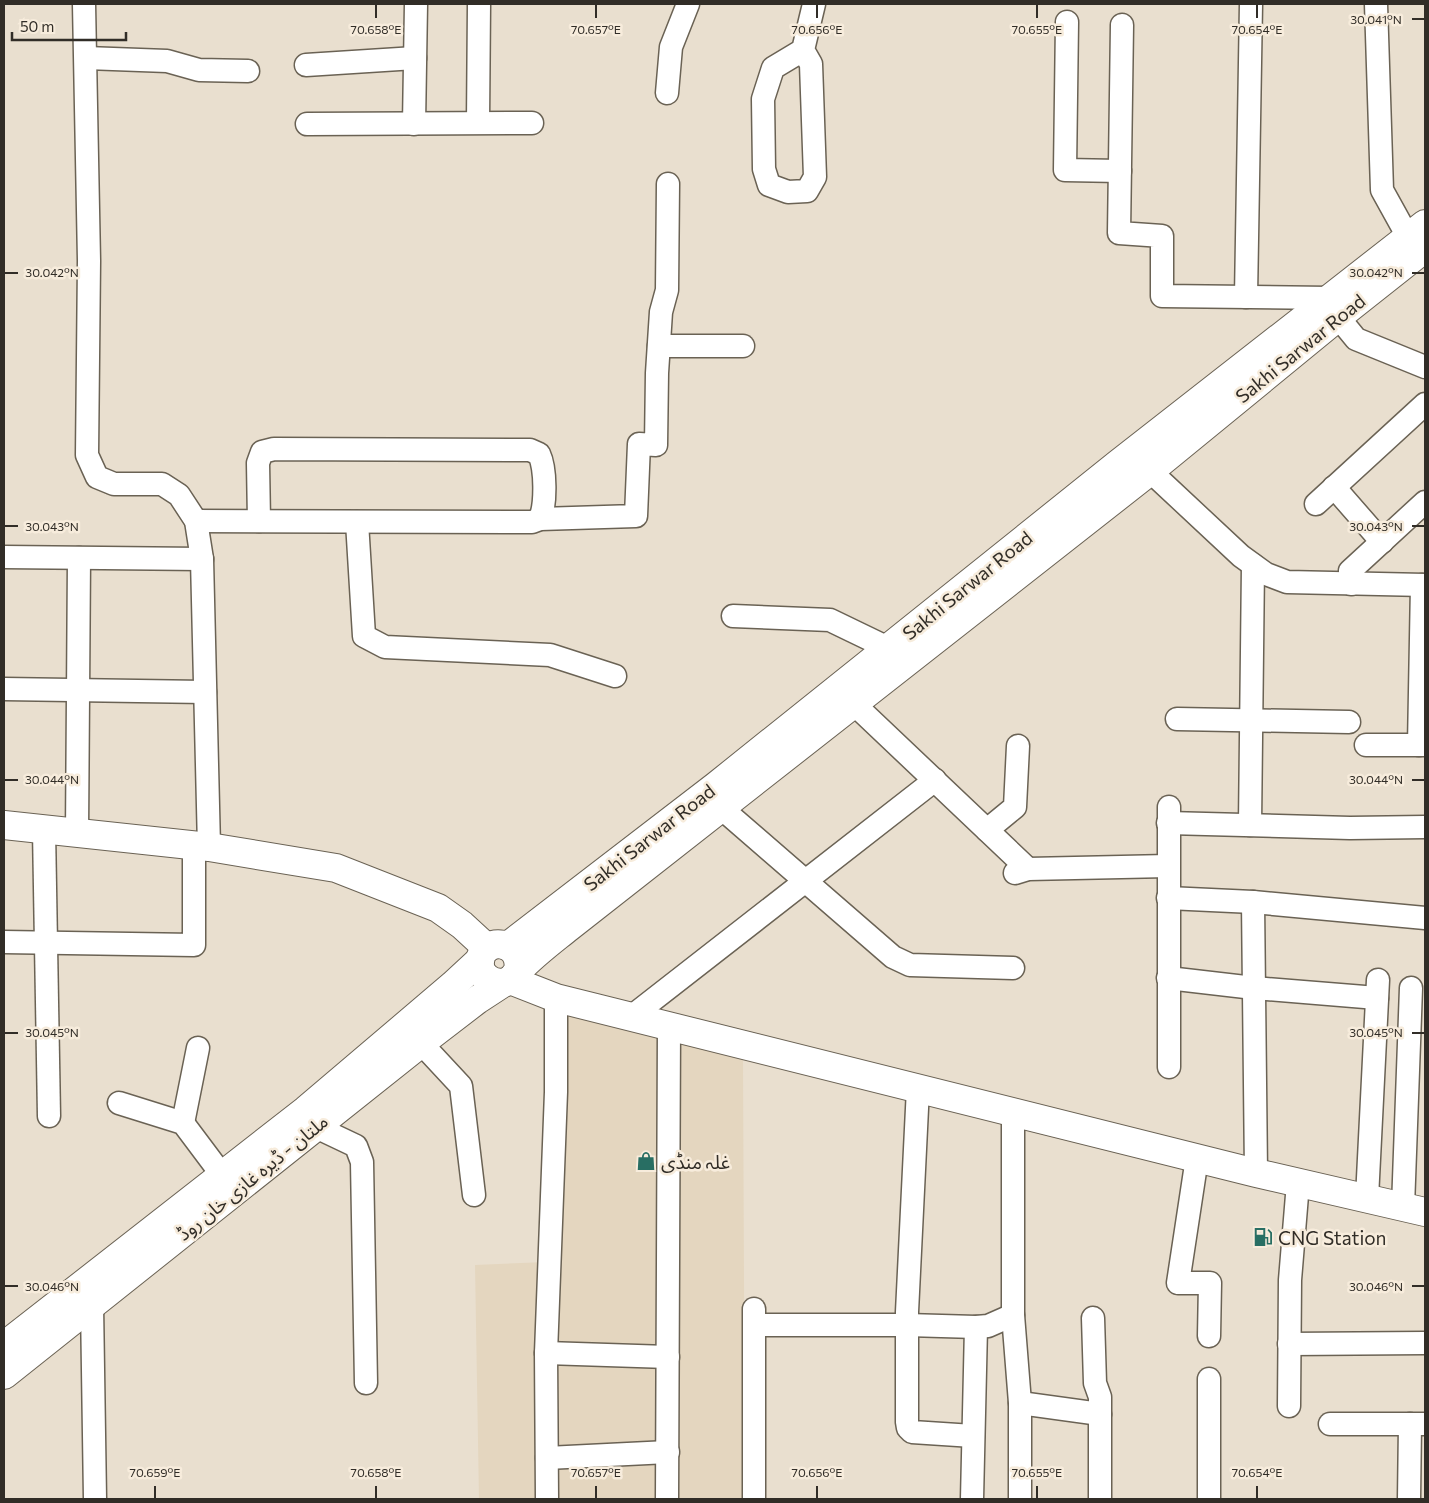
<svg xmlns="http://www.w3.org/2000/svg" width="1429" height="1503" font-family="Commissioner,'Noto Sans Arabic',sans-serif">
<rect width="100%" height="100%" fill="#e9dfcf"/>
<!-- built -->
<path fill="#e4d6bf" d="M551 1006 743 1059 745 1499H479L475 1265 546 1262Z"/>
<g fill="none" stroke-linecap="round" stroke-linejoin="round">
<!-- minor casing -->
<g stroke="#6a6254" stroke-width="25">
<g id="minor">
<path d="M84 4 89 261 87 455 97 477 114 484H162L179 495 196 521 202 559 209 847"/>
<path d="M1376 4 1382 190 1408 237"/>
<path d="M1067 22 1065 170 1120 171"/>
<path d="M1122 25 1119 233 1162 236V296L1330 298"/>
<path d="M803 50 811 64 815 177 807 191 788 192 769 185 764 169 763 99 773 68 803 50 814 4"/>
<path d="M86 58 167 61 199 70 248 71"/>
<path d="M306 65 415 58"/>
<path d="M667 93 671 47 688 4"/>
<path d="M478 122 479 4"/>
<path d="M307 124 532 123"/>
<path d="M414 124 416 4"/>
<path d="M1246 297 1251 4"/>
<path d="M1338 317 1356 339 1425 367"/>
<path d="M659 346H743"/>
<path d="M1150 471 1241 556 1266 574 1287 582 1425 585"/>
<path d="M1334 487 1382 542"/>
<path d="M1316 504 1425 404"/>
<path d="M196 521 532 522 540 519 636 516 639 444 656 445 657 373 661 312 667 290 668 184"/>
<path d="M259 521 258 463 262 452 274 449 530 450 539 454C546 469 546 504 540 519"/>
<path d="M357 522 364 636 385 647 550 655 615 676"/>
<path d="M4 557 202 559"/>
<path d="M1351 584 1350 571 1425 502"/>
<path d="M733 616 830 620 888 648"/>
<path d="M4 689 205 692"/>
<path d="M853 703 1028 869"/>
<path d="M1177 719 1349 722"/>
<path d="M1366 745H1425"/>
<path d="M1419 745 1422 585"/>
<path d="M720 807 893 957 910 965 1013 968"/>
<path d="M1169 807V1067"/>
<path d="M1168 823 1350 828 1425 827"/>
<path d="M1250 825 1253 565"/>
<path d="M44 830 49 1116"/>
<path d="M987 830 1015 807 1018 746"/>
<path d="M77 833 79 558"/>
<path d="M1015 873 1028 869 1168 866"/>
<path d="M1168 898 1253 902 1425 918"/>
<path d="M1253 902 1256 1173"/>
<path d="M4 942 194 945V845"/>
<path d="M1168 978 1254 988 1377 998"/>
<path d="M631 1017 935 780"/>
<path d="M421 1043 461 1086 474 1195"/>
<path d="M918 1088 907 1312V1422L908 1428 912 1432 973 1436"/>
<path d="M119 1103 183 1123 222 1175"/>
<path d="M1013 1113V1315L1020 1403V1499"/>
<path d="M183 1123 198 1048"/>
<path d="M316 1127 356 1146 362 1162 366 1383"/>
<path d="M1197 1158 1178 1283H1210L1209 1336"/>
<path d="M1367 1198 1378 980"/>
<path d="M1403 1207 1411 988"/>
<path d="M92 1305 95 1499"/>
<path d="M1093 1318 1095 1383 1100 1397V1499"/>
<path d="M755 1325H907L976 1327 988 1326 1013 1315"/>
<path d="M1289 1344 1425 1343"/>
<path d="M546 1353 668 1357"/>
<path d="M1209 1379V1499"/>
<path d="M1020 1403 1100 1414"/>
<path d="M1289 1406 1290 1280 1298 1183"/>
<path d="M1330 1424H1425"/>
<path d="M547 1458 668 1452"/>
<path d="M547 1499 546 1353 556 1092V998"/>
<path d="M667 1499 669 1026"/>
<path d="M754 1499V1309"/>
<path d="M972 1499 976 1327"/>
<path d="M1409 1499 1410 1424"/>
</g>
</g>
<!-- major casing -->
<g stroke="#6a6254" stroke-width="30">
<g id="major">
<path d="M4 825 209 847 336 868 438 908 462 925 487 948"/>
<path d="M510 980 556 998 1256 1173 1425 1212"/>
</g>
</g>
<!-- highway casing -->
<g stroke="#6a6254" stroke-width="30">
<g id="highway">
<path d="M508 946 716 786 1118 464 1425 224"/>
<path d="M518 971C524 940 483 935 480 961 479 967 482 974 487 978 493 983 502 984 509 981 514 978 515 974 519 970 534 954 553 940 569 927L1150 471 1338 317 1425 248"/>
<path d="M4 1346 306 1110 453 985 480 960"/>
<path d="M4 1375 421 1043 477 1000 503 983"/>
</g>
</g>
<!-- minor -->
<use href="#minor" stroke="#fff" stroke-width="22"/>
<!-- major -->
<use href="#major" stroke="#fff" stroke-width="28"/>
<!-- highway -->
<use href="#highway" stroke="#fff" stroke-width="28"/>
</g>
<!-- ticks -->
<path fill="none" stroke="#312d27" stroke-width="2" d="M376 5V18M596 5V18M817 5V18M1037 5V18M1257 5V18M1412 19H1424M5 273H18M1412 273H1424M5 526H18M1412 526H1424M5 780H18M1412 780H1424M5 1033H18M1412 1033H1424M5 1286H18M1412 1286H1424M155 1486V1498M376 1486V1498M596 1486V1498M817 1486V1498M1037 1486V1498M1257 1486V1498"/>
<!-- icons -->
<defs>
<g id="shop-bare" transform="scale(1.5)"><path d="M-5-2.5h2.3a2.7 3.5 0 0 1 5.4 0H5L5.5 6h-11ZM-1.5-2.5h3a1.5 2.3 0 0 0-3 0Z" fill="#286e63" stroke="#f7ecdc" stroke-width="2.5" paint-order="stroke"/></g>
<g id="fuel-bare" transform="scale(1.5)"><path d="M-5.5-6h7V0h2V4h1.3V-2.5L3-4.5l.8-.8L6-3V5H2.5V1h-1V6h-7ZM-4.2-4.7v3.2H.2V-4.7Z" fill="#286e63" stroke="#f7ecdc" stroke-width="2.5" paint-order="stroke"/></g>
</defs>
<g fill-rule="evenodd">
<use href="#shop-bare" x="646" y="1161"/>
<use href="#fuel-bare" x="1263" y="1237"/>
</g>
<g text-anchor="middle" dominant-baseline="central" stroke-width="5" stroke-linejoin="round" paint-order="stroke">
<!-- street labels -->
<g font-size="19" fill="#312d27" stroke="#f7ecdc">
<text transform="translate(1300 348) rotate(-39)">Sakhi Sarwar Road</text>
<text transform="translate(967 585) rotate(-39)">Sakhi Sarwar Road</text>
<text transform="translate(649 837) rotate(-38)">Sakhi Sarwar Road</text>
<text transform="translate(252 1177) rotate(-39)">ملتان - ڈیرہ غازی خان روڈ</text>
</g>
<!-- poi labels -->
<g font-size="19" fill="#312d27" stroke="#f7ecdc" text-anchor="start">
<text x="661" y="1161">غلہ منڈی</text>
<text x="1278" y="1237">CNG Station</text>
</g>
</g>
<g font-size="12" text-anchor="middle" fill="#312d27" stroke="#f7ecdc" stroke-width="5" stroke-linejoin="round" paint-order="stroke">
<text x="1376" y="24">30.041°N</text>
<text x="376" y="34">70.658°E</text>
<text x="596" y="34">70.657°E</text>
<text x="817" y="34">70.656°E</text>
<text x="1037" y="34">70.655°E</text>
<text x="1257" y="34">70.654°E</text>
<text x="1376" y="277">30.042°N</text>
<text x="52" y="277">30.042°N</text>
<text x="1376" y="531">30.043°N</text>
<text x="52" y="531">30.043°N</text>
<text x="1376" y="784">30.044°N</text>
<text x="52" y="784">30.044°N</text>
<text x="1376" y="1037">30.045°N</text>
<text x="52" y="1037">30.045°N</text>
<text x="1376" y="1291">30.046°N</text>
<text x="52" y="1291">30.046°N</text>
<text x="155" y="1477">70.659°E</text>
<text x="376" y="1477">70.658°E</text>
<text x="596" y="1477">70.657°E</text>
<text x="817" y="1477">70.656°E</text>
<text x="1037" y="1477">70.655°E</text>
<text x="1257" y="1477">70.654°E</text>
</g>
<!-- border -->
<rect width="1429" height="1503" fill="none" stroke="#312d27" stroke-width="10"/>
<!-- scale -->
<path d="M12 32v8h114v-8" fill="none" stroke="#312d27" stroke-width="2.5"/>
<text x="20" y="32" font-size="15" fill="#312d27" stroke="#f7ecdc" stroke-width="4" paint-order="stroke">50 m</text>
</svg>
